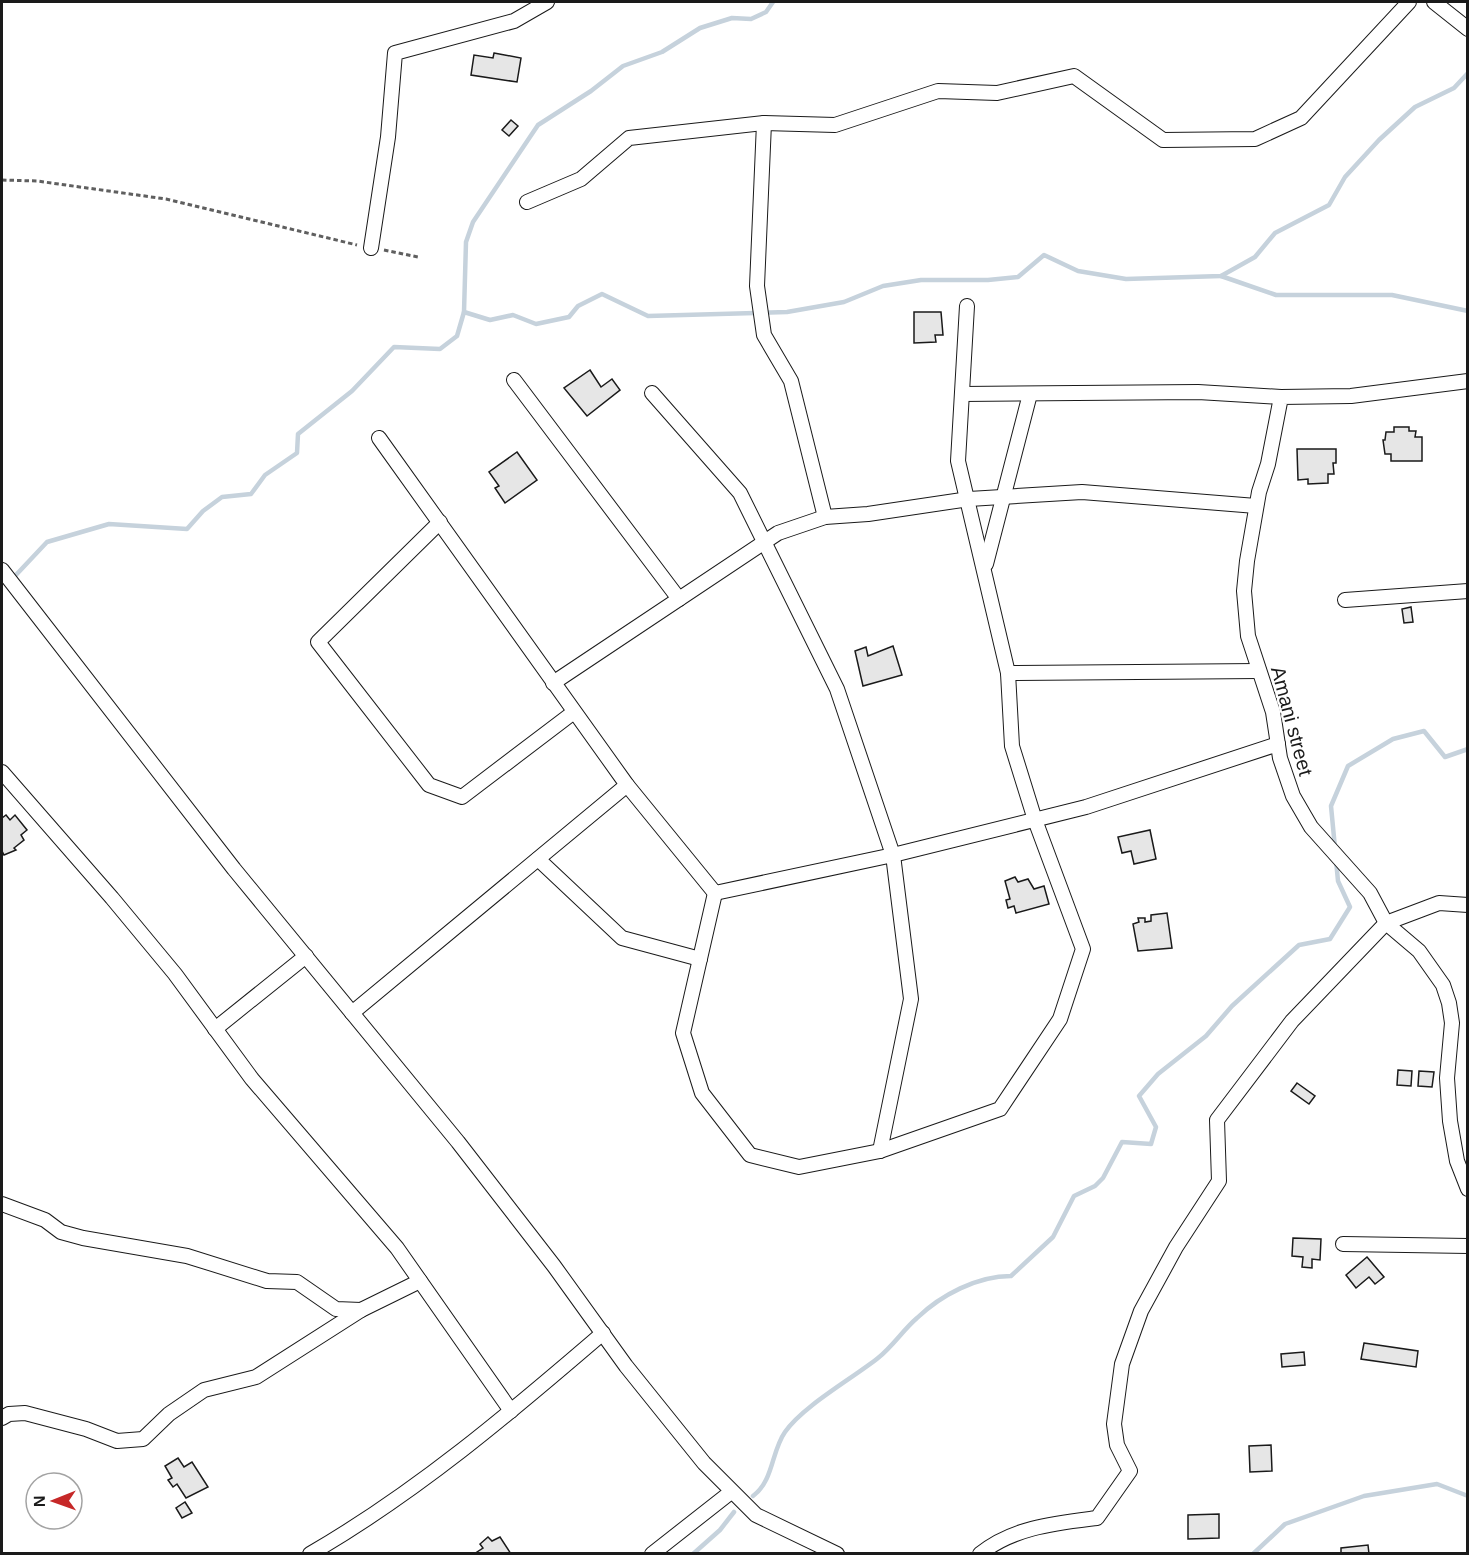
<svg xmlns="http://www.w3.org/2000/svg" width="1469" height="1555" font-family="Helvetica,sans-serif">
<rect width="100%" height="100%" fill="#fff"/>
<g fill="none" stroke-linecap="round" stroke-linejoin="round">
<!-- stream -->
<g stroke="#c6d2dc" stroke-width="4.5">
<path d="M1221 276 1276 295H1392L1468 311"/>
<path d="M464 312 490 320 513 315 536 324 569 317 578 306 602 294 648 316 787 312 844 302 883 286 921 280H988L1018 277 1044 255 1078 271 1126 279 1221 276 1255 257 1275 233 1329 205 1345 177 1379 140 1415 107 1454 88 1468 73"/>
<path d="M15 576 47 542 109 524 187 529 203 511 222 497 251 494 265 475 297 453 298 434 352 391 394 347 440 349 457 336 464 312 466 242 473 222 538 125 591 91 623 66 662 52 700 28 732 18 751 19 766 12 773 2"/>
<path d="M1335 848 1331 806 1348 766 1393 739 1424 731 1445 757 1468 749"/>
<path d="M753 1496C774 1480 771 1452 785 1432 803 1406 853 1378 878 1358 893 1346 903 1330 917 1318 941 1295 977 1276 1011 1276L1053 1237 1074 1196 1095 1186 1103 1178 1122 1142 1151 1144 1156 1127 1139 1096 1158 1074 1206 1036 1232 1006 1299 945 1330 939 1350 907 1338 881 1336 860"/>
<path d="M693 1554 720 1530 734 1512"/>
<path d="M1253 1554 1285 1524 1364 1496 1437 1484 1468 1496"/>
</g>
</g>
<!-- building -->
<g fill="#e6e6e6" stroke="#1a1a1a" stroke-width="1.5">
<path d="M494 53 521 58 517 82 471 75 474 55 493 58Z"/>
<path d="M511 120 518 126 509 136 502 130Z"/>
<path d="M914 312H941L943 335H935L936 342 914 343Z"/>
<path d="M590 370 601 387 612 379 620 390 587 416 564 388Z"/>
<path d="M1394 427H1409V431H1416L1415 437H1422V461H1391V454H1385L1383 440H1385L1386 432H1394Z"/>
<path d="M1297 449H1336V463H1333L1334 474H1328V483L1308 484V479L1298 480Z"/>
<path d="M517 452 537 480 505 503 495 488 499 486 489 472Z"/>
<path d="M1411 607 1413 622 1404 623 1402 609Z"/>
<path d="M893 646 902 675 863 686 855 651 866 647 868 656Z"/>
<path d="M6 815 10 820 15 815 27 830 21 835 24 840 14 848 16 850 4 855 2 851V818Z"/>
<path d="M1150 830 1156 859 1134 864 1131 851 1122 853 1118 837Z"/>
<path d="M1015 877 1018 882 1028 879 1034 889 1044 886 1049 904 1016 913 1014 906 1008 908 1006 900 1010 899 1005 881Z"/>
<path d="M1167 913 1172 948 1138 951 1133 924 1139 922 1138 918H1145V922L1151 921V915Z"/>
<path d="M1398 1070 1412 1071 1411 1086 1397 1085Z"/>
<path d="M1419 1071 1434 1072 1432 1087 1418 1086Z"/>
<path d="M1297 1083 1315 1096 1309 1104 1291 1091Z"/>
<path d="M1293 1238 1321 1239 1320 1260 1312 1259V1268L1302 1267 1303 1257 1292 1256Z"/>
<path d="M1367 1257 1384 1277 1375 1284 1369 1277 1356 1288 1346 1275Z"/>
<path d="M1364 1343 1418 1351 1416 1367 1361 1359Z"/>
<path d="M1304 1352 1305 1365 1282 1367 1281 1354Z"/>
<path d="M1271 1445 1272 1471 1250 1472 1249 1446Z"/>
<path d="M178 1458 184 1467 192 1462 208 1487 186 1498 177 1484 173 1487 168 1480 172 1478 165 1466Z"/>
<path d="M185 1502 192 1513 182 1518 176 1508Z"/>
<path d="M1219 1514V1538L1188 1539V1515Z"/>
<path d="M488 1537 492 1541 500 1537 511 1554H474L483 1548 480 1544Z"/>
<path d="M1368 1545 1369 1554H1341V1548Z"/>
</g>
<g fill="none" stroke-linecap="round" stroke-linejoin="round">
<!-- minor casing -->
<g stroke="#1a1a1a" stroke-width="16">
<g id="minor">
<path d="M1434 2 1468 29"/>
<path d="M764 123 757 286 764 335 791 381 825 517"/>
<path d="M527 202 581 179 629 138 764 123 835 125 938 91 997 93 1074 76 1163 140 1255 139 1301 118 1409 2"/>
<path d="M371 248 388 137 395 53 514 21 547 2"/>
<path d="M514 380 679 599"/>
<path d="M1468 381 1351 396 1281 397 1268 464 1259 492 1247 561 1244 591 1248 636 1273 712 1280 758 1293 796 1311 827 1370 893 1386 923 1419 951 1443 985 1449 1003 1452 1023 1447 1078 1450 1121 1457 1161 1468 1189"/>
<path d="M652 393 740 493 837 689 893 855 911 999 880 1151"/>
<path d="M962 394 1198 392 1281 397"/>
<path d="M379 438 627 785 715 893 893 855 1086 807 1278 744"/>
<path d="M440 522 318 642 429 785 462 797 574 712"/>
<path d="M986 564 1030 394"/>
<path d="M2 570 234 869 458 1142 554 1266 626 1366 704 1463 756 1515 837 1554"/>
<path d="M1345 600 1468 591"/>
<path d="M1008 673 1259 671"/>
<path d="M553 683 778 533 825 517 868 514 969 499 1082 492 1256 506"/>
<path d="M2 772 112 898 175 974 252 1079 397 1248 511 1411"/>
<path d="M538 859 622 938 700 959"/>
<path d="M715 893 683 1033 702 1093 750 1155 799 1167 880 1151 1000 1109 1060 1019 1083 949 1035 820 1012 746 1008 673 958 461 967 306"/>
<path d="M352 1013 627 785"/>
<path d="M215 1029 306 956"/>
<path d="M2 1204 45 1220 61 1232 83 1238 187 1256 267 1281 297 1282 336 1309 361 1310 420 1281"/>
<path d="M1343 1244 1468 1246"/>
<path d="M2 1418 9 1414 25 1413 86 1429 117 1441 143 1439 169 1414 204 1390 256 1377 361 1310"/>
<path d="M310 1554C417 1492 510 1413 603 1333"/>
<path d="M652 1554 731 1492"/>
<path d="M980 1554C1013 1527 1057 1523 1097 1518L1130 1471 1117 1445 1114 1424 1122 1364 1141 1311 1176 1247 1219 1181 1217 1120 1292 1021 1386 923 1439 903 1468 905"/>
</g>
</g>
<!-- path -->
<g stroke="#5f5f5f" stroke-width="3" stroke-dasharray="4.5 3" stroke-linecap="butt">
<path d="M2 180 37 181 166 199 357 245"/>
<path d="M384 250 418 257"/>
</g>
<!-- minor -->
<use href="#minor" stroke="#fff" stroke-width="14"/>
</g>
<g text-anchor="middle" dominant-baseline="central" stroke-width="4.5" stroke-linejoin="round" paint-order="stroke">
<!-- street labels -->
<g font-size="20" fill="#1a1a1a" stroke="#fff">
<text transform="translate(1292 721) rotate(75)">Amani street</text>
</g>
</g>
<!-- border -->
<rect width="1469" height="1555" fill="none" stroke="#1a1a1a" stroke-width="6"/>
<!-- north arrow -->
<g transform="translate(54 1501) rotate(269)"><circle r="28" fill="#ffffff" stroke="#a3a3a3" stroke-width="1.5"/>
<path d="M0-4.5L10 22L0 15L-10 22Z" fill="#c62828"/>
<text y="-9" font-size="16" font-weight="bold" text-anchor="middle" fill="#1a1a1a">N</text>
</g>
</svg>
